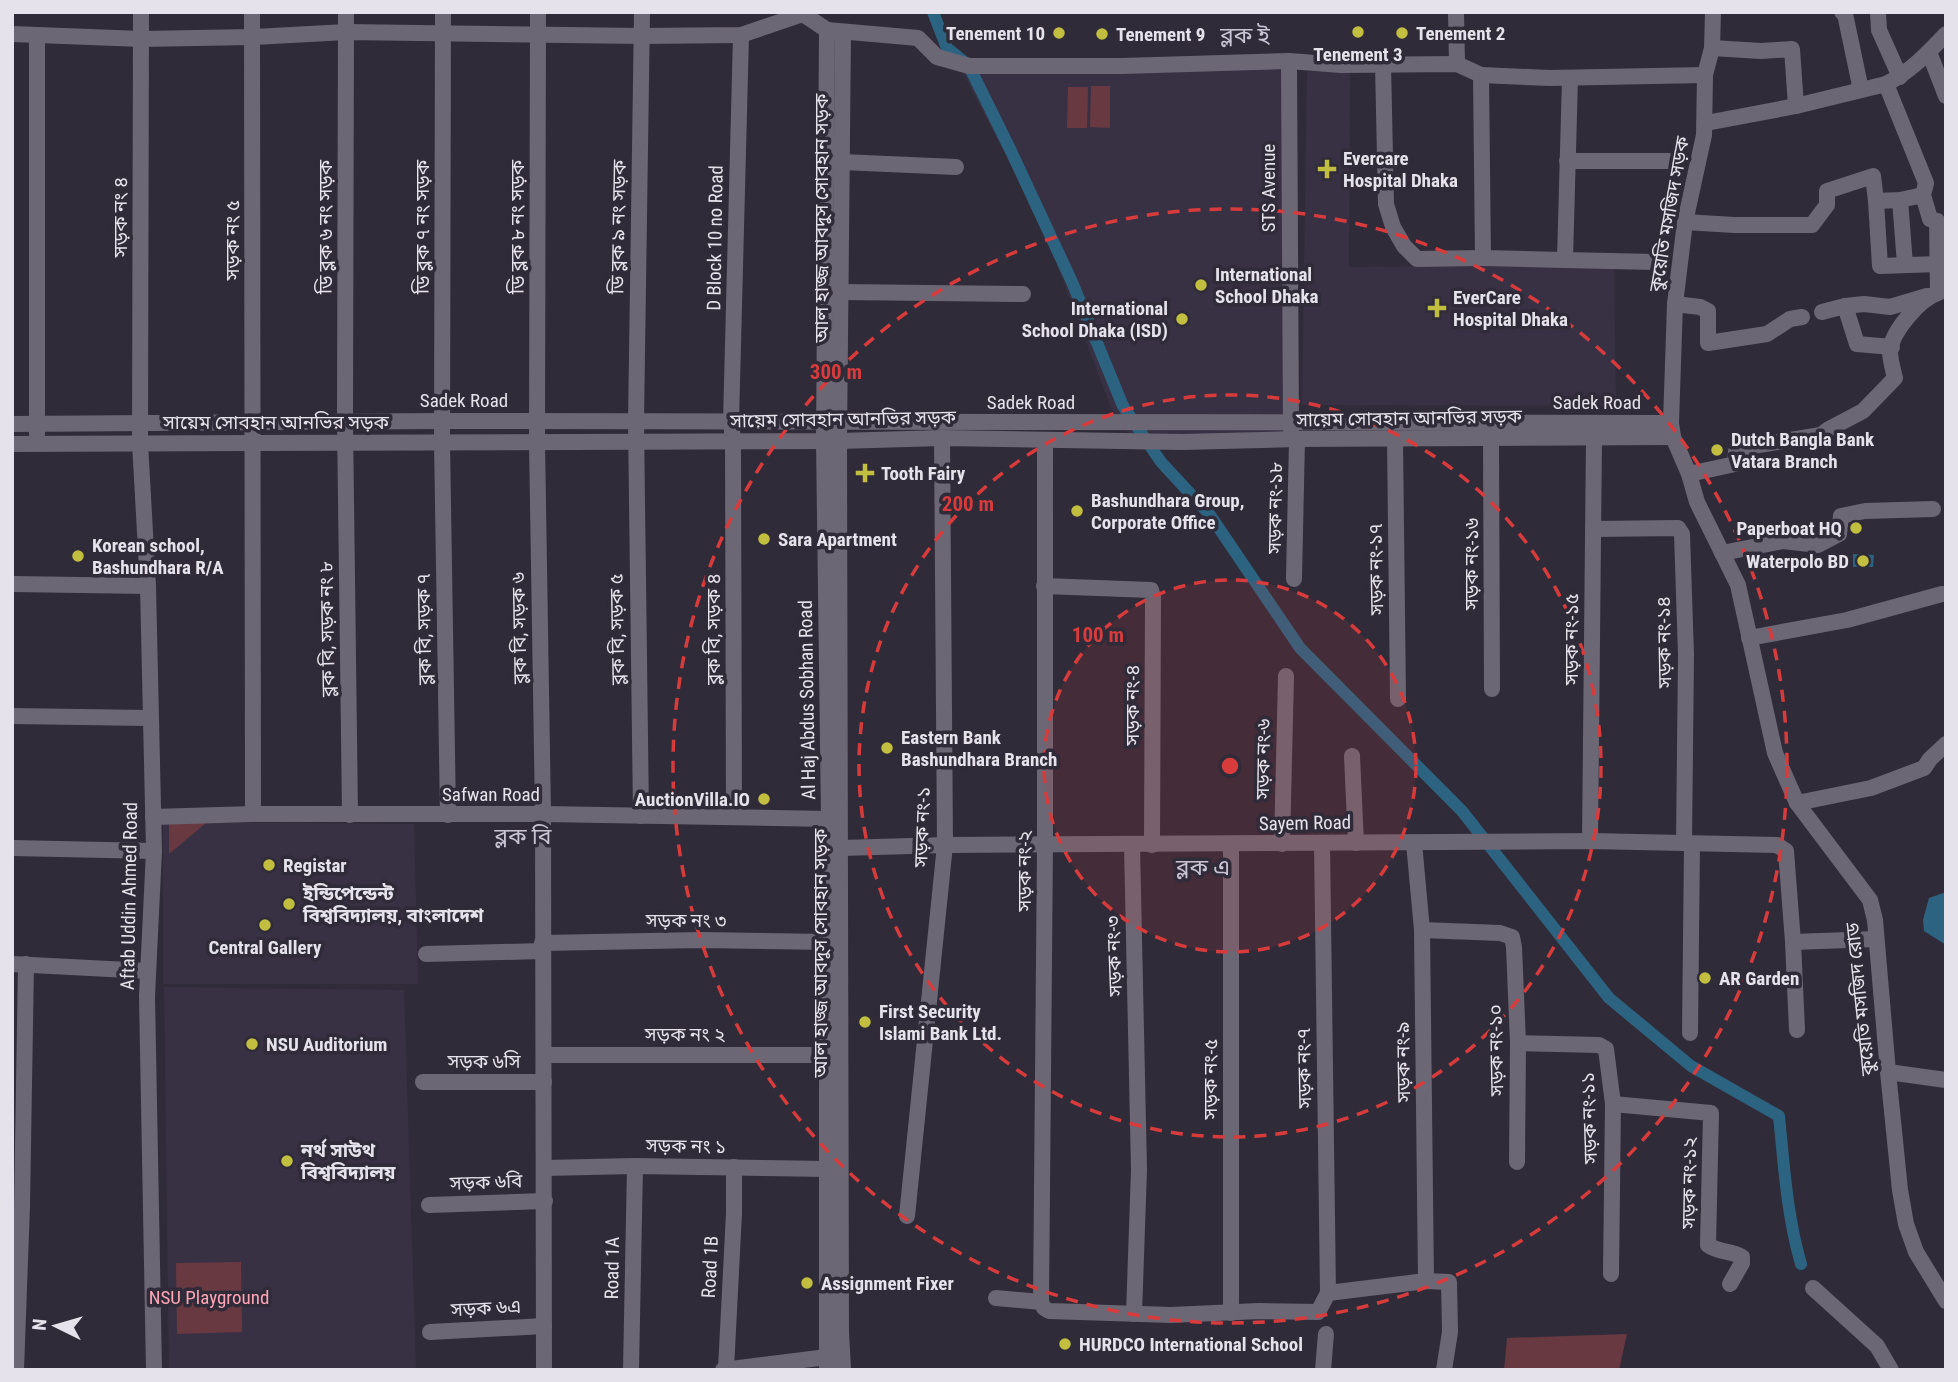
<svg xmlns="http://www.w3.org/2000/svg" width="1958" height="1382" font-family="'Roboto Condensed','Noto Sans Bengali',sans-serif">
<rect width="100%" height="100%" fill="#302b38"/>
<!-- built -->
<g fill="#383144">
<path d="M1289 61 1286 435 1133 440 1111 408 1044 230 960 67Z"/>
<path d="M1307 71 1350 72 1349 267 1614 265 1616 406 1302 405Z"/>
<path d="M163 822 414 824 418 984H163Z"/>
<path d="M164 987 404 990 416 1370H169Z"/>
</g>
<!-- green -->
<g fill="#693942">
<path d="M1091 86H1110V128L1090 127Z"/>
<path d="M1068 87H1088L1087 128H1067Z"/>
<path d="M169 822 206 823 169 854Z"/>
<path d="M241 1262 242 1332 177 1334 176 1263Z"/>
<path d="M1627 1334 1619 1370H1504L1507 1338Z"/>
</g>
<!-- water -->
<g fill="#2c6381">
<path d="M1853 554 1874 555 1873 567H1853Z"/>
<path d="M1946 892V945L1924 931 1923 920 1929 898Z"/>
</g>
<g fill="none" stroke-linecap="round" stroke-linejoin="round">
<!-- canal -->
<path stroke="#2c6381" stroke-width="12" d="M933 12 947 48 969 66 1011 151 1072 282 1123 406 1161 462 1210 515 1300 648 1462 811 1609 998 1691 1066 1779 1116C1784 1166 1787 1216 1801 1264"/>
<!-- minor -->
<g stroke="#6c6775" stroke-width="16">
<path d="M141 12 140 443 148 586 154 851 147 996 154 1370"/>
<path d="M346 12 345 421 350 815"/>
<path d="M443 12 442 442 448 815"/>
<path d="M538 12 537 442 543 814 544 1370"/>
<path d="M1456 12 1457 64"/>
<path d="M1713 12 1712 48 1705 75 1704 135 1685 222 1675 304 1671 423 1673 437 1689 474 1697 502 1738 585 1775 753 1797 803 1870 900 1875 920 1888 1072 1900 1190 1906 1224 1916 1252 1946 1301"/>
<path d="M1842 12 1845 14 1861 90"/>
<path d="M1878 12 1879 30 1900 77"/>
<path d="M827 30 824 441 829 819 827 1055V1370"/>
<path d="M12 34 141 39 252 37V12"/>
<path d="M37 36V434"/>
<path d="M1712 48 1761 51 1792 49 1796 106"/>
<path d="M1929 52 1946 96"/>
<path d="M1289 61 1291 431"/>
<path d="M1383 64 1386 204 1393 227 1404 246 1417 259 1483 258"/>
<path d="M1481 75 1483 258 1565 260 1570 78"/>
<path d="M1706 123 1796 106 1886 84C1910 72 1928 53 1946 34"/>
<path d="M1567 161H1669"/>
<path d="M842 162 956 167"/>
<path d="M1900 200 1905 264"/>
<path d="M1876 201 1880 266 1938 264"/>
<path d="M1685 222 1734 225H1812L1827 205V191L1873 176 1876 201 1900 200 1923 195"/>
<path d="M1565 260 1655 262"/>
<path d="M841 292 1023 294"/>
<path d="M1675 304 1700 307 1708 311V343L1767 334 1790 319 1802 317"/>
<path d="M1845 306 1864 304 1890 307 1927 296"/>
<path d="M1822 312 1845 306 1857 344 1892 347"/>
<path d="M12 424 443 421 1671 423"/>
<path d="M1491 438 1492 689"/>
<path d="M1395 439 1398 699"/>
<path d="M12 444 839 441 942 438 1182 442 1297 439 1673 437"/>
<path d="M1689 474 1735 464 1736 452 1740 448 1821 435 1829 429 1863 411 1895 378C1893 370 1890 359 1890 351 1892 331 1920 299 1938 293L1937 221 1930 219 1923 195 1926 183 1886 84"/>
<path d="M1593 529 1678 528 1682 534 1686 655 1684 843"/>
<path d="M1722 553 1783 541 1818 545 1839 534 1841 516 1865 511 1933 509"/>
<path d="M1294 579 1297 439"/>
<path d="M12 584 148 586"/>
<path d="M1044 586 1151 590 1153 597 1152 845"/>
<path d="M1749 638 1847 620 1942 594"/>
<path d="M12 716 149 718"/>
<path d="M1352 756 1356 843"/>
<path d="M1797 803 1871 788 1924 768 1930 759 1946 744"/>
<path d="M253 814 252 37 346 32 642 36 741 35 803 14 827 30 918 38 937 57 969 66H1122L1289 61 1341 65 1457 64 1481 75 1550 78 1705 75"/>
<path d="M641 816 636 422 642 12"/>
<path d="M153 817 253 814H543L829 819"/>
<path d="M734 817 733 441 731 422 741 35"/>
<path d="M1590 841 1594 438"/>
<path d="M1414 843 1422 930 1426 1281"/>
<path d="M1231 844V1313"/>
<path d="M1282 844 1286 676"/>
<path d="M1132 845 1139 1170 1134 1314"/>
<path d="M12 848 154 851"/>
<path d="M841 848 945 845 1590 841 1777 845 1786 851 1793 942 1797 1030"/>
<path d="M1422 930 1500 933 1512 937 1514 947 1518 1043 1517 1162"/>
<path d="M1793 942 1876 939"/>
<path d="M542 943 701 940 830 942"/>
<path d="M426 954 542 951"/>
<path d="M12 964 148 971"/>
<path d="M1690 1033 1692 845"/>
<path d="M1518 1043 1599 1045 1606 1049 1613 1104 1611 1274"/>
<path d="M544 1055H827"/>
<path d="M1888 1072 1946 1080"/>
<path d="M423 1082H544"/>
<path d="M1613 1104 1711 1113 1708 1245C1719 1253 1731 1250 1742 1257V1263L1730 1284"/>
<path d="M544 1168 635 1166 828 1169"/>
<path d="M429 1205 545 1201"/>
<path d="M907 1216 945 845 942 438"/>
<path d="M1813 1288 1877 1346 1891 1370"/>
<path d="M1328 1293 1426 1281 1449 1282 1450 1332 1444 1370"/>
<path d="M996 1298 1041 1302 1044 1308 1049 1311 1171 1315 1259 1311 1318 1312 1328 1293 1322 843"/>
<path d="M1041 1302 1045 846V440"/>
<path d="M430 1332 544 1326"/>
<path d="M726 1369 734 1213V1167"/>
<path d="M16 1370 22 1206 26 964"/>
<path d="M631 1370 635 1166"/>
<path d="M723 1370 827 1357"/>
<path d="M843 1370 841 1332 839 441 843 33"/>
<path d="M1323 1370 1326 1334"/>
</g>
</g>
<!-- distance rings -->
<circle cx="1230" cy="766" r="186" fill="#d83b3c" fill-opacity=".12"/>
<g fill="none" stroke="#d83b3c" stroke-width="3.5" stroke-dasharray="12 9">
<circle cx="1230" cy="766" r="186"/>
<circle cx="1230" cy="766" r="371"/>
<circle cx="1230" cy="766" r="557"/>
</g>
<!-- markers -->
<g fill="#c1be40" stroke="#302b38" stroke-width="2.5">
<circle cx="1358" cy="32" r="7"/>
<circle cx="1059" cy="33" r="7"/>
<circle cx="1402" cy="33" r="7"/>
<circle cx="1102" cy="34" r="7"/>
<path d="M1323.5 158.5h7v7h7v7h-7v7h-7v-7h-7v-7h7z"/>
<circle cx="1201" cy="285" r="7"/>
<path d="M1433.5 297.5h7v7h7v7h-7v7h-7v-7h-7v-7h7z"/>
<circle cx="1182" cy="319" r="7"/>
<circle cx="1717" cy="450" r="7"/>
<path d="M861.5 462.5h7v7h7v7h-7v7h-7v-7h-7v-7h7z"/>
<circle cx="1077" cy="511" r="7"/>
<circle cx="1856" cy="528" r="7"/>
<circle cx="764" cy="539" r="7"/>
<circle cx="78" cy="556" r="7"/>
<circle cx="1863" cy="561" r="7"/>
<circle cx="887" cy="748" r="7"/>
<circle cx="764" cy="799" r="7"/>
<circle cx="269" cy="865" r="7"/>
<circle cx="289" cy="904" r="7"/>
<circle cx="265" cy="925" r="7"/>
<circle cx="1705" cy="978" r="7"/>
<circle cx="865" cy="1022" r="7"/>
<circle cx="252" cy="1044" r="7"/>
<circle cx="287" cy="1161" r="7"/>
<circle cx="807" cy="1283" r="7"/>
<circle cx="1065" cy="1344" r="7"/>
</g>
<g text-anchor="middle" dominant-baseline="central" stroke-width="7" stroke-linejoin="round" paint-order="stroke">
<!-- poi labels -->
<g font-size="19" font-weight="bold" fill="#e5e2eb" stroke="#302b38" text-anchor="start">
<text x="1045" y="33" text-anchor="end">Tenement 10</text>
<text x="1416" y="33">Tenement 2</text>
<text x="1116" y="34">Tenement 9</text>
<text x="1358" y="54" text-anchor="middle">Tenement 3</text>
<text x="1343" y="158">Evercare<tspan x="1343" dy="22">Hospital Dhaka</tspan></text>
<text x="1215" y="274">International<tspan x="1215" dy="22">School Dhaka</tspan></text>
<text x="1453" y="297">EverCare<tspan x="1453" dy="22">Hospital Dhaka</tspan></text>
<text x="1168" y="308" text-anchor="end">International<tspan x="1168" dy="22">School Dhaka (ISD)</tspan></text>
<text x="1731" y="439">Dutch Bangla Bank<tspan x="1731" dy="22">Vatara Branch</tspan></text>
<text x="881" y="473">Tooth Fairy</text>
<text x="1091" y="500">Bashundhara Group,<tspan x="1091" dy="22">Corporate Office</tspan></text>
<text x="1842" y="528" text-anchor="end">Paperboat HQ</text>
<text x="778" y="539">Sara Apartment</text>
<text x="92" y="545">Korean school,<tspan x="92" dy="22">Bashundhara R/A</tspan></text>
<text x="1849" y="561" text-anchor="end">Waterpolo BD</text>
<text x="901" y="737">Eastern Bank<tspan x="901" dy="22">Bashundhara Branch</tspan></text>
<text x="750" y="799" text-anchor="end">AuctionVilla.IO</text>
<text x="283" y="865">Registar</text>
<text x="303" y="893">ইন্ডিপেন্ডেন্ট<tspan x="303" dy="22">বিশ্ববিদ্যালয়, বাংলাদেশ</tspan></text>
<text x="265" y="947" text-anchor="middle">Central Gallery</text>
<text x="1719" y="978">AR Garden</text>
<text x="879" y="1011">First Security<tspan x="879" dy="22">Islami Bank Ltd.</tspan></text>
<text x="266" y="1044">NSU Auditorium</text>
<text x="301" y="1150">নর্থ সাউথ<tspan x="301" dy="22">বিশ্ববিদ্যালয়</tspan></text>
<text x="821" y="1283">Assignment Fixer</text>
<text x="1079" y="1344">HURDCO International School</text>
</g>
<!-- street labels -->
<g font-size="19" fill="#e5e2eb" stroke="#302b38">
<text transform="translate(1268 188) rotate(-90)">STS Avenue</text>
<text transform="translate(1669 214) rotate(-80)">কুয়েতি মসজিদ সড়ক</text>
<text transform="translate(120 217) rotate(-90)">সড়ক নং ৪</text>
<text transform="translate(821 218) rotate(-90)">আল হাজ্জ আবদুস সোবহান সড়ক</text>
<text transform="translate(325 227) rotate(-90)">ডি ব্লক ৬ নং সড়ক</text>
<text transform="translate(422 227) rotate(-90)">ডি ব্লক ৭ নং সড়ক</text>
<text transform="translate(517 227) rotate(-90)">ডি ব্লক ৮ নং সড়ক</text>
<text transform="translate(618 227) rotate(-89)">ডি ব্লক ৯ নং সড়ক</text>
<text transform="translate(715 238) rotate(-89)">D Block 10 no Road</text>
<text transform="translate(232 240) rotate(-90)">সড়ক নং ৫</text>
<text x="464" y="400">Sadek Road</text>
<text x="1031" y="402">Sadek Road</text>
<text x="1597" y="402">Sadek Road</text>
<text transform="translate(1409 418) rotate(-1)">সায়েম সোবহান আনভির সড়ক</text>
<text transform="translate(843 419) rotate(-1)">সায়েম সোবহান আনভির সড়ক</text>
<text x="276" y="422">সায়েম সোবহান আনভির সড়ক</text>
<text transform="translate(1275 508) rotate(-89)">সড়ক নং-১৮</text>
<text transform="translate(1471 564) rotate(-90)">সড়ক নং-১৬</text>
<text transform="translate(1376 569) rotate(-91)">সড়ক নং-১৭</text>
<text transform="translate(519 628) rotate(-91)">ব্লক বি, সড়ক ৬</text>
<text transform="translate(327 629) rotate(-91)">ব্লক বি, সড়ক নং ৮</text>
<text transform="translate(424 629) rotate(-91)">ব্লক বি, সড়ক ৭</text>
<text transform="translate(617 629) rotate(-91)">ব্লক বি, সড়ক ৫</text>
<text transform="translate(713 629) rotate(-90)">ব্লক বি, সড়ক ৪</text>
<text transform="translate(1571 639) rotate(-90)">সড়ক নং-১৫</text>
<text transform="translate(1664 642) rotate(-91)">সড়ক নং-১৪</text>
<text transform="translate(807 700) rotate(-91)">Al Haj Abdus Sobhan Road</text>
<text transform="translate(1132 705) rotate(-90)">সড়ক নং-৪</text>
<text transform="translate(1263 759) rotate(-89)">সড়ক নং-৬</text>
<text x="491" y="794">Safwan Road</text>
<text transform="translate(1305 823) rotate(-1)">Sayem Road</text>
<text transform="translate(922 827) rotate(-88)">সড়ক নং-১</text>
<text transform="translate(1024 871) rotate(-90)">সড়ক নং-২</text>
<text transform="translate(129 896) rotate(-89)">Aftab Uddin Ahmed Road</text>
<text x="686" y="920">সড়ক নং ৩</text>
<text transform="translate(820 953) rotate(-90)">আল হাজ্জ আবদুস সোবহান সড়ক</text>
<text transform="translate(1114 956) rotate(-92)">সড়ক নং-৩</text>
<text transform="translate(1860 999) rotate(-96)">কুয়েতি মসজিদ রোড</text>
<text x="685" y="1034">সড়ক নং ২</text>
<text transform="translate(1496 1050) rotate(-91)">সড়ক নং-১০</text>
<text x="484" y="1061">সড়ক ৬সি</text>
<text transform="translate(1403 1062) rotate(-91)">সড়ক নং-৯</text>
<text transform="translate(1304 1068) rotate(-91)">সড়ক নং-৭</text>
<text transform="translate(1210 1079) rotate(-90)">সড়ক নং-৫</text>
<text transform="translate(1589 1118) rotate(-92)">সড়ক নং-১১</text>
<text transform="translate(686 1146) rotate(1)">সড়ক নং ১</text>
<text transform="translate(486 1182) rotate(-2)">সড়ক ৬বি</text>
<text transform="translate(1689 1183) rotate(-89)">সড়ক নং-১২</text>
<text transform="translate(710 1267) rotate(-87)">Road 1B</text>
<text transform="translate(612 1268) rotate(-89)">Road 1A</text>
<text transform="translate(486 1308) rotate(-3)">সড়ক ৬এ</text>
</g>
<!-- park labels -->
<g font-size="19" fill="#fda5b4" stroke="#302b38">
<text x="209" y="1297">NSU Playground</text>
</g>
<!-- quarter labels -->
<g font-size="23" fill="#cac5d5" stroke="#302b38">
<text x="1245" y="35">ব্লক ই</text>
<text x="523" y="836">ব্লক বি</text>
<text x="1203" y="867">ব্লক এ</text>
</g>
</g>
<circle cx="1230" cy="766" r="10" fill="#d83b3c" stroke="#302b38" stroke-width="3.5"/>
<g font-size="21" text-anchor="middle" font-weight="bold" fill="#d83b3c" stroke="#302b38" stroke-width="7" stroke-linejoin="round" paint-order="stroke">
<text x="836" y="379">300 m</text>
<text x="968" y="511">200 m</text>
<text x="1098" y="642">100 m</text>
</g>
<!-- border -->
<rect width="1958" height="1382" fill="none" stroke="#e5e2eb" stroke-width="28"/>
<!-- north arrow -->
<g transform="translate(56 1326) rotate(275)" stroke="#302b38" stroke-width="5" paint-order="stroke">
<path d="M0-5L12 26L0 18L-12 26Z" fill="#e5e2eb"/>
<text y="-10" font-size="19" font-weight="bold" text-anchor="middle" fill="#e5e2eb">N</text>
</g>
</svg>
